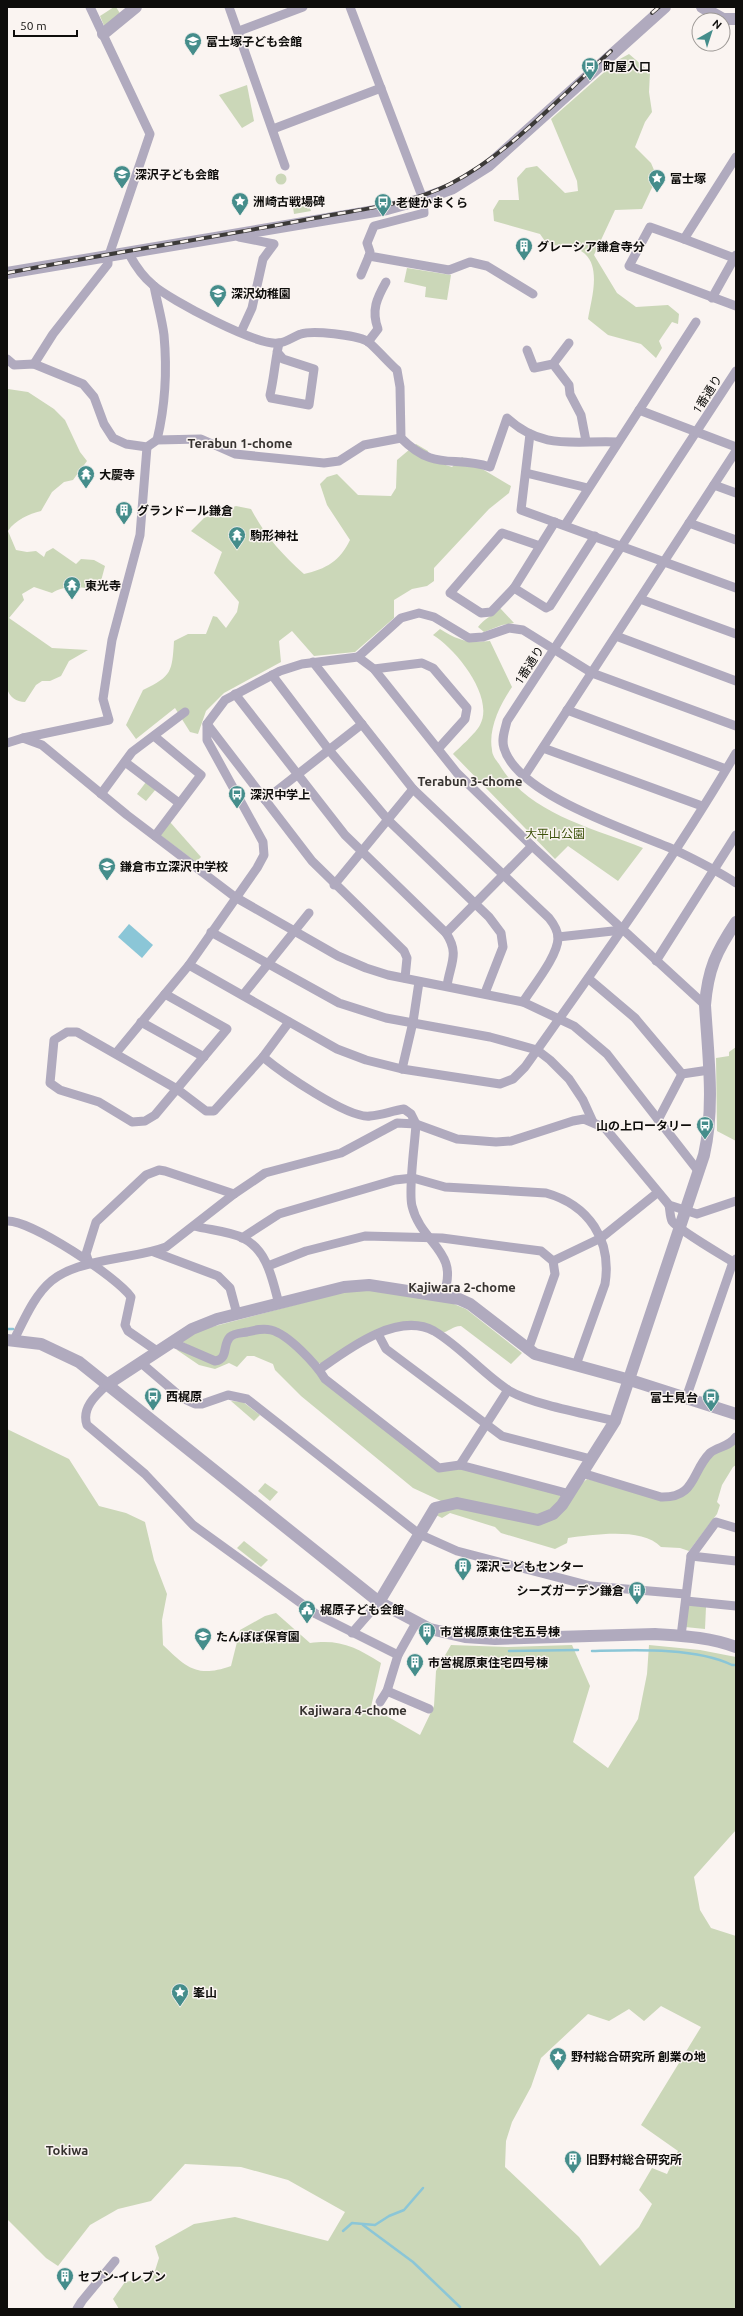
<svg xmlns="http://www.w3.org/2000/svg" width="743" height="2316" font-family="Ubuntu,'Noto Sans JP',sans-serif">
<rect width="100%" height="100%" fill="#faf4f1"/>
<!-- green -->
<g fill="#cbd7b8" fill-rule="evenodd">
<path d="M114 7H116L121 15 105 28 100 16Z"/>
<path d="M629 54 650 72 649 92 652 112 645 122 635 147 651 163 657 177 642 209 615 210 594 255 617 293 636 307 668 305 679 314 678 324 672 322 659 341 662 348 656 358 641 344 608 335 588 319C591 300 603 264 581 251 572 246 557 246 547 244L540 234 494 221 493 210 499 200H519L517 178 526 168 537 166 565 193 578 191 577 181 551 119 618 60Z"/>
<path d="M247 85 254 121 242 128 219 95Z"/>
<circle cx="281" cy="179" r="5.5"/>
<path d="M306 198 311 211 294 214 292 201Z"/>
<path d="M407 268 451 275 447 300 425 297 426 287 404 282Z"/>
<path d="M8 389 28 392 54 409 65 420 80 452 87 461 73 480 64 482 52 492 41 511C29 514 15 520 8 531L16 550 27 552 36 551 44 557 46 552 53 548 76 564 81 559 94 560 105 566 101 581 94 590C80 586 64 585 52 593L34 587 22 594 24 600 9 618 52 648 88 650 69 661 61 676 50 681H42L36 685 25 702C16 702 10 697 7 689Z"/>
<path d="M416 444 428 451 430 460 452 467 462 457 511 486 509 493 489 509 434 568V581L427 586 412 589 394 600V618L355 652 314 656 292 631 279 641 281 662 224 693 206 711 198 734 190 732 175 708 136 739 126 725 143 690C172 676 172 672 174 641L188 634H206L213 616 217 617 226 628 237 612 239 602 214 573 222 552 191 531 204 518 236 506 251 509C266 537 281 553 304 574 326 569 340 561 350 540L327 505 320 484 327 477 337 474 358 495 391 496 396 488 397 460Z"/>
<path d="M500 608 514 623 502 625 484 632 478 627C484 619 492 616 500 608Z"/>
<path d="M440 629C459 641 468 643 490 641L512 687C500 704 488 729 492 750 492 755 496 760 499 764 528 814 593 828 643 848L618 881 568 846 555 859 453 754C460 747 476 733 480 725 495 697 456 649 433 635Z"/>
<path d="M146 782 156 789 146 801 137 794Z"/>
<path d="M170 822 201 857 196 862 160 835Z"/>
<path d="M736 1047V1141L717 1131 716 1058 729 1056V1052Z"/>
<path d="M366 1290 449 1302 466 1309 522 1353 511 1364 461 1326C452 1326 449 1332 441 1333L408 1323 322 1363H316L279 1330H240L220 1356 214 1358 180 1341 200 1330 347 1291Z"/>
<path d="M267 1332 279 1336 436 1468 463 1469 556 1493 562 1497 560 1503 538 1517 441 1501 413 1488 301 1396 275 1370 273 1364 254 1356H247L237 1367 229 1363 215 1369 199 1365 177 1350 180 1349 213 1364C235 1335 231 1337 267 1332Z"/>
<path d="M231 1401 243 1402 260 1415 254 1421Z"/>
<path d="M7 1429 69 1459 99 1506 126 1513 145 1522 154 1560 167 1594 162 1620 163 1645C187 1668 197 1678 231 1666L240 1630 265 1616 276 1613 310 1643C340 1639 356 1647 381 1663L371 1707 420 1735 434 1706 436 1671 451 1645 507 1647 572 1645 590 1686 573 1742 608 1768 638 1719 647 1674 649 1645 700 1650 736 1657V1830L694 1877 700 1910 711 1928 736 1936V2309H119L113 2299 125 2282 153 2277 159 2258 155 2246 194 2224 235 2217 328 2241 345 2212 288 2180 241 2167 185 2164 151 2201 118 2209 90 2225 58 2266 46 2258 7 2219ZM661 2006 701 2027 641 2125 678 2151 667 2174 652 2168 639 2190 652 2204 639 2227 600 2266 579 2237 505 2167 506 2141 512 2122 531 2087 541 2058 588 2014 609 2021 629 2009 644 2021Z"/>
<path d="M736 1441V1465L733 1467 722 1485 717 1502 720 1505 717 1514 689 1551 680 1548 661 1547C642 1527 593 1535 568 1538L567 1543 555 1549 501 1533 495 1527 450 1513 442 1518 436 1515 444 1510 454 1507 535 1524 587 1479 673 1500 711 1456Z"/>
<path d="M265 1483 278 1492 270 1501 258 1491Z"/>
<path d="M244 1541 268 1560 261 1567 237 1548Z"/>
<path d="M690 1605 706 1607 705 1629 685 1627 687 1607Z"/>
</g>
<!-- water -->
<path fill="#8bc6d7" d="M129 924 153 945 142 958 118 937Z"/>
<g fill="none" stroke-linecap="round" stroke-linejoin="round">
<!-- stream -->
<g stroke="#8bc6d7" stroke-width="2.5">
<path d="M7 1329H13"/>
<path d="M509 1651 578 1650"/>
<path d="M592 1651C633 1650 696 1647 732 1665H736"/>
<path d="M363 2225 413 2262 460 2307"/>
<path d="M343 2231 352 2223 375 2225 389 2216 404 2210 423 2188"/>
</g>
<!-- minor -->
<g stroke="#b0aabe" stroke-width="9">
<path d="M229 7 285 166"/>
<path d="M350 7 423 199 424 213 374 226 367 243 370 252 369 256 449 270 470 262 487 266 533 294"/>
<path d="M239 31 303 7"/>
<path d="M273 129 381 88"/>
<path d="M736 157 684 239 650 227 629 266 736 306"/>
<path d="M239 237 274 244 263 259 252 308 241 332"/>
<path d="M684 239 734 258"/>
<path d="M129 254C136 267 142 276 153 285 170 300 257 346 278 343 286 343 294 336 301 334 313 330 355 335 367 341 371 343 391 365 397 370L400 387 401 438C435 472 452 455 490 467L507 418C543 451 575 440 618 442"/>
<path d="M361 275 369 256"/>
<path d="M154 286C157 302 162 319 164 335 167 368 165 407 157 440"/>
<path d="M712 298 736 255"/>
<path d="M368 342 378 329C371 310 377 298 386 282"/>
<path d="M527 350 534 368 553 364 569 343"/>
<path d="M277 352 283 359 314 369 309 405 271 398 270 395C274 378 275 361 279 343"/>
<path d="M7 359 14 365 34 364 83 384 94 397 104 424 113 438 126 444 147 447 157 440 201 439 235 454 324 463 339 461 364 445 401 438"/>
<path d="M34 364 53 334 108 264V258L150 134 90 7"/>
<path d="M553 364 569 385 570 394 581 415 586 441"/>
<path d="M736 371 507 721C505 730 501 739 504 748 518 796 632 831 675 850 696 860 716 870 736 883"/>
<path d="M639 410 736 447"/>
<path d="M530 434 521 510 736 588"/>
<path d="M526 473 588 488"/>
<path d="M714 485 736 493"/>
<path d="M689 523 736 540"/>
<path d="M565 525 696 322"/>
<path d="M540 546 502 533 450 593 481 613 491 612 514 588 555 522"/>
<path d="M514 588 546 608 550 606 595 536"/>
<path d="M640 599 736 634"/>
<path d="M616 636 736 681"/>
<path d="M358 657 401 618 419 613 434 617 469 638 483 637 509 628 523 630 592 673 736 726"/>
<path d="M313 662 413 789 549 918C553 923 558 931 558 938 558 956 533 986 523 1002"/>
<path d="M374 669 422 663 433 668 467 708 465 719 438 749"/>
<path d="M272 675 329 750 388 820 489 917 501 933 503 947 485 993"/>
<path d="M235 694 345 835 446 933C460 954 450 964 447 986"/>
<path d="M567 710 726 769"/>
<path d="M207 724 312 861 404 951 407 958 405 978"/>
<path d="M154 736 201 775 155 836"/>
<path d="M23 738 109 720 103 699 112 640 140 535 147 447"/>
<path d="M7 743 23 738 42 745 127 815 235 897 338 956 366 968 388 975 523 1002 574 1026 607 1054 699 1172"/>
<path d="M543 748 702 806"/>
<path d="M125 762 179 803"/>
<path d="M525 775 736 451"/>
<path d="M101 794 132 752 185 712"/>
<path d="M265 800 362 724"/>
<path d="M334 885 413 789"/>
<path d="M211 932 339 1003 386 1018 490 1037 537 1050 550 1060 569 1079 583 1100 593 1122"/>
<path d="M446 933 532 846"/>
<path d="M558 937 622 930"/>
<path d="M656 961 736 835"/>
<path d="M189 965 337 1049 366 1060 402 1069 500 1084 513 1079 525 1067C598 964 672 862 736 753"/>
<path d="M589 979 635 1018 682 1074"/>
<path d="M165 994 227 1029 155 1115 145 1121 132 1122 99 1102 60 1090 50 1083 54 1040 67 1032H77L177 1089 206 1111H214L263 1057 289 1022"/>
<path d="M243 995 309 913"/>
<path d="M141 1022 204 1057"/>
<path d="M116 1053 189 965 257 868 264 855 263 842 207 740V724L225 700 280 671 302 664 358 657 374 669 457 773 532 846 705 1005"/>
<path d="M263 1057C281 1072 348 1119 370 1116 381 1115 392 1111 404 1109L411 1114 416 1124C415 1143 408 1190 412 1206 421 1244 461 1251 443 1295"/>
<path d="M402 1069 413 1022 419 982"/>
<path d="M658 1120 682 1074 709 1070"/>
<path d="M669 1205C670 1210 670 1217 672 1221 677 1229 722 1255 733 1262L736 1259"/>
<path d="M7 1221C31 1220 117 1277 131 1297L125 1325 128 1331 157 1351"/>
<path d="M194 1226C209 1230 229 1231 243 1238 268 1251 272 1279 279 1304"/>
<path d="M242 1238 279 1214 395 1180 413 1178 445 1187 546 1193C589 1205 612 1240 605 1284L576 1365"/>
<path d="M154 1252 218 1276 230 1288 237 1314"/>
<path d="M553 1261 601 1238 657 1193"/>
<path d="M89 1263 86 1254 96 1222 146 1175 159 1170 165 1171 234 1194"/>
<path d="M268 1266 306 1251 365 1236 442 1238 541 1251 553 1261 555 1274 528 1350"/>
<path d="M378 1334 386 1349 502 1436 591 1459"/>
<path d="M14 1340C43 1279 51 1270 118 1258 134 1255 150 1253 166 1247L234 1194 265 1173 341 1153 397 1123 416 1124 457 1139 496 1142 511 1141 573 1121 584 1119 605 1128 669 1205 697 1214 736 1201"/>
<path d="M171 1342 215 1361C229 1359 222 1345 230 1337 234 1333 242 1333 247 1332 255 1330 263 1328 271 1330 288 1334 316 1364 325 1379L439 1468 460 1465 570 1494"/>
<path d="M140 1362 182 1398 195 1404H202L228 1395 247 1399 419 1534 457 1551 591 1586 685 1594"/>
<path d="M320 1369C348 1349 398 1311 434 1331 461 1347 482 1373 508 1390 531 1404 586 1414 615 1421"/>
<path d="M108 1384C96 1395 81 1408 87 1425L145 1474 193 1525 316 1614 398 1655"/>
<path d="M686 1398 733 1262"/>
<path d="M460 1465 508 1390"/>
<path d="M582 1473 661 1497C696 1498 691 1472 710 1453 718 1446 728 1448 736 1437"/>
<path d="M691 1556 736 1561"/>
<path d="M686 1601 736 1606"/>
<path d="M352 1633 379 1602"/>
<path d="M681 1636 691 1556 716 1522 736 1528"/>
<path d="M387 1691 429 1709"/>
<path d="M380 1702 387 1691 398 1655 416 1623"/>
<path d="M77 2309 82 2301 115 2261"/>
</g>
<!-- tertiary -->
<g stroke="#b0aabe" stroke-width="12">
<path d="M702 7 723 19H736"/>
<path d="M103 34 136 7"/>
<path d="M7 273 387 209 423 199 453 188 488 166 665 7"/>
<path d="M7 1340 41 1344 79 1362 379 1602 430 1629 465 1637 495 1639 655 1634C683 1636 709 1637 736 1647"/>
<path d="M108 1384 192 1329 217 1319 344 1287 369 1285 459 1299 470 1304 535 1354 630 1380 736 1414"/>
<path d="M379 1602 435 1508 457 1503 538 1520 553 1514 562 1505 615 1421 704 1155C715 1107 708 1054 705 1005 708 969 716 952 736 922"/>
</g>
<!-- rail casing -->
<g stroke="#3c3a38" stroke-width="4">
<g id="rail">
<path d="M652 13 659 7"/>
<path d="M7 273C109 253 212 238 315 218 360 209 409 205 450 184 510 153 561 96 611 51"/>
</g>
</g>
<!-- rail -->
<use href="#rail" stroke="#faf4f1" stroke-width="2.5" stroke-dasharray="8" stroke-linecap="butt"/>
</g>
<!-- icons -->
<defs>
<g id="school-pin" transform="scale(0.9)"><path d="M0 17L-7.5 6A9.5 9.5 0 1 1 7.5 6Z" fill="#458d8b" stroke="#faf4f1"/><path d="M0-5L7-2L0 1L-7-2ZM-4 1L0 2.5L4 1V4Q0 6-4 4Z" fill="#fff"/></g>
<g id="bus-pin" transform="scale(0.9)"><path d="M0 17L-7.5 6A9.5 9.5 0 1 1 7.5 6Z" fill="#458d8b" stroke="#faf4f1"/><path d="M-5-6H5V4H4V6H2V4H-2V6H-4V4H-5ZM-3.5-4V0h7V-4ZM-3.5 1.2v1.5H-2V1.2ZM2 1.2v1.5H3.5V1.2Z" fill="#fff"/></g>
<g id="sight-pin" transform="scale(0.9)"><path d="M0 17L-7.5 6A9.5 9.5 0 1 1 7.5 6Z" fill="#458d8b" stroke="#faf4f1"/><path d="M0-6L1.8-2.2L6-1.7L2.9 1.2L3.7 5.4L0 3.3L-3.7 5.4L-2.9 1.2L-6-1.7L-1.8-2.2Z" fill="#fff"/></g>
<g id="building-pin" transform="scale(0.9)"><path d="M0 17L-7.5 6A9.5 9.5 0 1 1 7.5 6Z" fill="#458d8b" stroke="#faf4f1"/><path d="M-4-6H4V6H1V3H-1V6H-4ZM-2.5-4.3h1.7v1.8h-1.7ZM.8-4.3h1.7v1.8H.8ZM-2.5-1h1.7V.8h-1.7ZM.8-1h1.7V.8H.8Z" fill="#fff"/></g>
<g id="temple-pin" transform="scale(0.9)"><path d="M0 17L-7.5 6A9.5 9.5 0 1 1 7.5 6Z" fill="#458d8b" stroke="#faf4f1"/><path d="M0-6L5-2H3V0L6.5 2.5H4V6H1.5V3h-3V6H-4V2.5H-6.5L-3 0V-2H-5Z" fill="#fff"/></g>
<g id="civic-pin" transform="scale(0.9)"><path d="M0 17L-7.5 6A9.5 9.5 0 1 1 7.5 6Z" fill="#458d8b" stroke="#faf4f1"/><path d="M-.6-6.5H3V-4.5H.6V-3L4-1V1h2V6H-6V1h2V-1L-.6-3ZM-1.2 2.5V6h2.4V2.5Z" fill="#fff"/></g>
</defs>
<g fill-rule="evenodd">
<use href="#school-pin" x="193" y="41"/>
<use href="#bus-pin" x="590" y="66"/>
<use href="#school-pin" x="122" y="174"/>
<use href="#sight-pin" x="657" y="178"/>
<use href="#sight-pin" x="240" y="201"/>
<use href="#bus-pin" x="383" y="202"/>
<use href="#building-pin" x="524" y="246"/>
<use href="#school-pin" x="218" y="293"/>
<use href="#temple-pin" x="86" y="474"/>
<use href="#building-pin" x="124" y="510"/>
<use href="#temple-pin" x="237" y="535"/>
<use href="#temple-pin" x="72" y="585"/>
<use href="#bus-pin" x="237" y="794"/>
<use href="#school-pin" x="107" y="866"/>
<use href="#bus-pin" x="705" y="1125"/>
<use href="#bus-pin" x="153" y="1396"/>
<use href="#bus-pin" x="711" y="1397"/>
<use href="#building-pin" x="463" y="1566"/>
<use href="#building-pin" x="637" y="1590"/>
<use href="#civic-pin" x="307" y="1609"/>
<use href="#building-pin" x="427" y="1631"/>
<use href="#school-pin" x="203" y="1636"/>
<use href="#building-pin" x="415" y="1662"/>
<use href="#sight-pin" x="180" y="1992"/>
<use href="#sight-pin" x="558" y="2056"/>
<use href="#building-pin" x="573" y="2159"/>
<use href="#building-pin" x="65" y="2276"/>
</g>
<g text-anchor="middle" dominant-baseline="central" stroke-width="3" stroke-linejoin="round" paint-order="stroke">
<!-- poi labels -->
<g font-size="12" font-weight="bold" fill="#0e0d0b" stroke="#faf4f1" text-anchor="start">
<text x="206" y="41">富士塚子ども会館</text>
<text x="603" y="66">町屋入口</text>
<text x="135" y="174">深沢子ども会館</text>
<text x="670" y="178">富士塚</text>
<text x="253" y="201">洲崎古戦場碑</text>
<text x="396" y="202">老健かまくら</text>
<text x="537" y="246">グレーシア鎌倉寺分</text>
<text x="231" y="293">深沢幼稚園</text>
<text x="99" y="474">大慶寺</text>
<text x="137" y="510">グランドール鎌倉</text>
<text x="250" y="535">駒形神社</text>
<text x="85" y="585">東光寺</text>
<text x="250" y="794">深沢中学上</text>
<text x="120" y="866">鎌倉市立深沢中学校</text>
<text x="692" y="1125" text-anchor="end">山の上ロータリー</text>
<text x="166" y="1396">西梶原</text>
<text x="698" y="1397" text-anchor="end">富士見台</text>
<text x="476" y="1566">深沢こどもセンター</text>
<text x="624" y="1590" text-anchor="end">シーズガーデン鎌倉</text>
<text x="320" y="1609">梶原子ども会館</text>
<text x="440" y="1631">市営梶原東住宅五号棟</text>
<text x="216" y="1636">たんぽぽ保育園</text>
<text x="428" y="1662">市営梶原東住宅四号棟</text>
<text x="193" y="1992">峯山</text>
<text x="571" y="2056">野村総合研究所 創業の地</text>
<text x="586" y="2159">旧野村総合研究所</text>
<text x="78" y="2276">セブン-イレブン</text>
</g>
<!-- street labels -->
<g font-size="12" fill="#0e0d0b" stroke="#faf4f1">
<text transform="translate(707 394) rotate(-57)">1番通り</text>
<text transform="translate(529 665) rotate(-57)">1番通り</text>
</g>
<!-- park labels -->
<g font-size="12" fill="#3d510a" stroke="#faf4f1">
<text x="555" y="833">大平山公園</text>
</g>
<!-- neighbourhood labels -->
<g font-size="13" font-weight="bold" fill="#373330" stroke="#faf4f1">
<text x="240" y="443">Terabun 1-chome</text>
<text x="470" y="781">Terabun 3-chome</text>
<text x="462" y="1287">Kajiwara 2-chome</text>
<text x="353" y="1710">Kajiwara 4-chome</text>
<text x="67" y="2150">Tokiwa</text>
</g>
</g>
<!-- border -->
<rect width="743" height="2316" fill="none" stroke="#0e0d0b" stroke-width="16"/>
<!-- north arrow -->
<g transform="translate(711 32) rotate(39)"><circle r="19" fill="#faf4f1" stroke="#9c9895"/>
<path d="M0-3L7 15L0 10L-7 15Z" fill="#458d8b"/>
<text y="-6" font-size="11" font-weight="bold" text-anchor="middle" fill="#0e0d0b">N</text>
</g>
<!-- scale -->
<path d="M14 30v6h63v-6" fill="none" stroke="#0e0d0b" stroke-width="2"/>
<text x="20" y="30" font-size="12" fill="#0e0d0b" stroke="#faf4f1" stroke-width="3" paint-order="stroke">50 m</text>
</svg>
